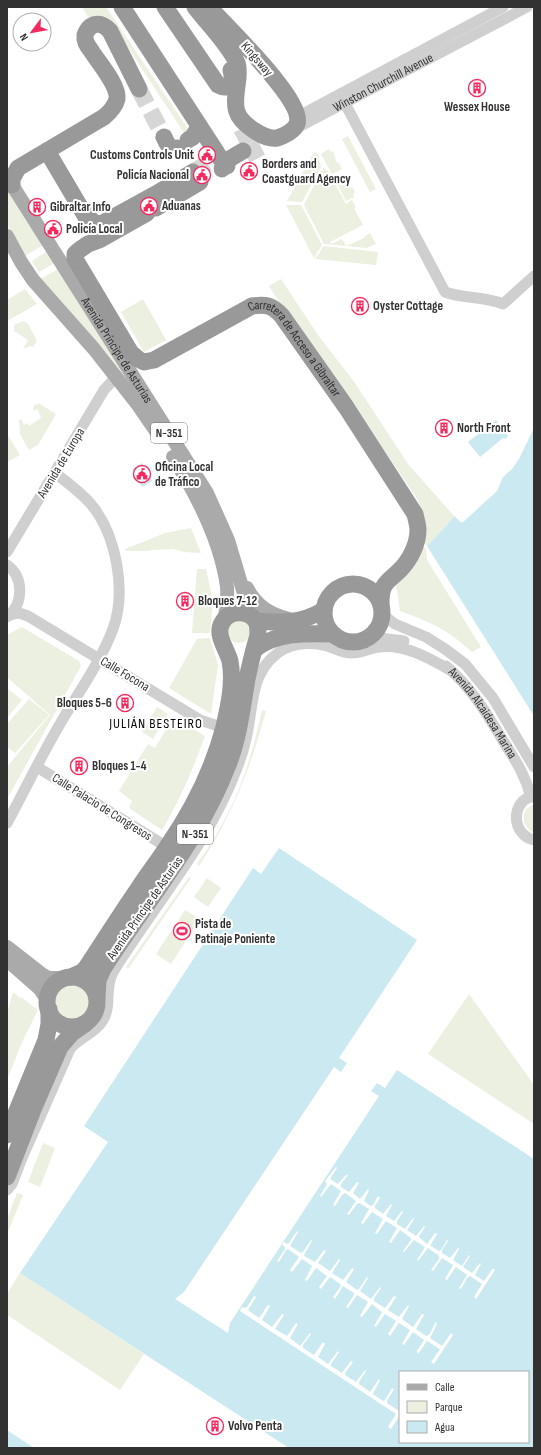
<svg xmlns="http://www.w3.org/2000/svg" width="541" height="1455" font-family="'Sofia Sans Condensed',sans-serif">
<rect width="100%" height="100%" fill="#fff"/>
<!-- green -->
<g fill="#ebf0e0">
<path d="M82 7H106L188 129 186 136 118 32 90 20Z"/>
<path d="M348 136 376 189 370 192 342 139Z"/>
<path d="M329 149 331 152 333 151 337 163H339L342 169 332 174 321 154Z"/>
<path d="M314 152 318 154 321 167 302 202 287 201Z"/>
<path d="M323 168 328 171 346 204 352 200 356 207 354 208 363 225 330 242 331 244 342 239 346 246 364 238V237L370 233 376 244 367 248 324 244 304 205Z"/>
<path d="M345 175 350 188 352 187 355 192 353 194 354 197 346 201 335 180Z"/>
<path d="M11 189 45 244 25 256 7 224V191Z"/>
<path d="M286 205H301L322 245 314 258Z"/>
<path d="M324 246 378 252 376 265 315 259Z"/>
<path d="M49 250 56 262 39 272 32 261Z"/>
<path d="M60 268 171 446 39 280Z"/>
<path d="M281 279 318 335 355 383 408 464 454 516 448 524 427 546 423 542V516L418 500 291 314 281 305 269 286Z"/>
<path d="M25 289 37 304 7 321V300Z"/>
<path d="M143 299 166 340 144 352 121 312Z"/>
<path d="M24 321 28 324 37 341 33 347 30 346 23 349 28 340 14 331V325Z"/>
<path d="M38 403 56 414 38 445 29 450 20 434 19 420 21 419 24 425 27 423 29 426 41 418 37 409 34 411 33 408 35 404 37 405Z"/>
<path d="M7 436 9 437 20 455 7 462Z"/>
<path d="M191 528 201 553 184 552 174 549 151 550 149 551H126L125 549 165 533Z"/>
<path d="M423 546 426 549 427 560 481 647 472 652C447 629 432 623 400 611L396 583 415 565Z"/>
<path d="M197 569H206L213 601 210 633H192Z"/>
<circle cx="239" cy="632" r="11"/>
<path d="M22 627 79 661 81 666 7 799V767L50 715 8 678 7 679V635Z"/>
<path d="M210 638 218 665 211 714 169 688 197 639Z"/>
<path d="M7 688 22 700 7 718Z"/>
<path d="M29 699 49 715 15 753 7 747V724Z"/>
<path d="M157 707 168 714 153 739 142 732Z"/>
<path d="M262 710 266 711C251 767 231 818 199 866L197 864C220 833 239 795 250 757 255 742 258 726 262 710Z"/>
<path d="M174 716 205 736C193 769 180 800 162 830L129 808 132 801 119 791 148 744 155 748Z"/>
<path d="M534 804V833C524 828 521 819 526 809Z"/>
<path d="M189 877 191 878 128 969 126 967Z"/>
<path d="M207 878 221 888 208 907 194 897Z"/>
<path d="M185 910 200 919 171 964 156 954Z"/>
<circle cx="72" cy="1002" r="18"/>
<path d="M13 992 20 998 21 997 38 1010 23 1040 7 1080V1010H8Z"/>
<path d="M469 994 534 1085V1124L428 1054Z"/>
<path d="M43 1143 55 1148 40 1187 28 1182Z"/>
<path d="M17 1193 23 1195 8 1232 7 1219Z"/>
<path d="M20 1273 144 1354 120 1390 7 1315V1294Z"/>
</g>
<!-- water -->
<g fill="#cbe9f0" fill-rule="evenodd">
<path d="M496 420 508 436 505 439 503 438 480 457 468 442Z"/>
<path d="M534 428V716L427 546 448 524 454 516 462 523 497 491 503 477 512 469 519 459Z"/>
<path d="M142 463 152 481 142 487 132 469Z"/>
<path d="M279 848 417 940 339 1058 347 1063 341 1072 334 1067 184 1292 175 1299 228 1333 230 1323 379 1096 371 1091 377 1083 385 1088 397 1070 534 1159V1448H289L20 1273 108 1142 84 1126 253 868 261 874ZM400 1372H528V1442H400Z"/>
<path d="M7 1430 34 1448H7Z"/>
</g>
<!-- pier -->
<g fill="#fff">
<path d="M336 1167 337 1168 330 1179 338 1184 346 1175H348L341 1184V1187L349 1192 357 1182 359 1183 353 1193 360 1199 368 1189 369 1190 364 1201 371 1206 373 1205 378 1196 380 1198 375 1206V1208L383 1214 391 1204 392 1205 386 1216 394 1221 402 1211 403 1212 397 1221V1224L405 1229 413 1218 414 1219 407 1230 416 1236 424 1226 425 1227 419 1236 420 1238 427 1244 435 1233 437 1234 431 1244V1246L439 1251 441 1250 447 1240 448 1241 442 1250V1253L450 1258 458 1248 459 1249 453 1260 462 1266 469 1255 470 1256 463 1267 472 1273 480 1263 481 1264 475 1275 484 1281 493 1268 495 1270 476 1299 474 1297 482 1284 470 1276 467 1278 461 1289 459 1288 467 1275 456 1267 447 1280 445 1279 453 1265 442 1258 433 1271 431 1270 439 1259V1256L428 1248 418 1261 417 1260 425 1247 414 1240 404 1252 403 1251 411 1240V1238L400 1230 391 1243 389 1242 397 1228 386 1221 377 1234 375 1233 383 1219 372 1212 363 1224 361 1223 369 1209 359 1203 357 1204 349 1215 347 1214 356 1201 345 1193 342 1195 335 1206 333 1205 341 1191 331 1184 321 1197 320 1196 327 1184 325 1181Z"/>
<path d="M297 1231 298 1232 290 1246 301 1253 303 1252 311 1240 312 1241 305 1253 304 1256 315 1262 324 1250 326 1251 318 1263 330 1271 339 1259 340 1260 332 1273 343 1280 352 1268 354 1269 346 1282 357 1290 359 1289 367 1277 368 1278 360 1291 371 1299 380 1287 381 1288 374 1298V1301L385 1308 394 1296 396 1297 388 1310 399 1317 408 1305 409 1306 402 1319 413 1327 422 1314 424 1315 416 1329 426 1336 429 1335 436 1322 437 1324 430 1338 442 1346 451 1333 453 1335 434 1364 431 1362 440 1349 427 1341 418 1354 417 1351 424 1340 413 1332 404 1345 402 1344 410 1330 399 1323 390 1336 388 1334 396 1321 385 1314 376 1327 374 1326 382 1312 372 1304 362 1317 360 1316 368 1302 357 1295 348 1308 346 1307 354 1295V1293L343 1286 335 1299 333 1297 341 1286 340 1284 330 1277 321 1289 319 1287 327 1276 316 1268 307 1281 305 1280 312 1266 302 1259 292 1272 290 1270 299 1257 288 1249 286 1250 279 1262 277 1261 285 1249V1247L282 1245 284 1242 287 1244 289 1243Z"/>
<path d="M254 1296 256 1297 248 1310 259 1318 268 1305 270 1306 262 1320 272 1327 282 1314 284 1315 275 1329 287 1336 296 1323 298 1324 290 1338 300 1346 310 1333 311 1334 303 1345V1348L314 1355 323 1342 325 1344 318 1357 328 1364 338 1351 339 1352 331 1364V1366L342 1373 351 1361 353 1362 345 1373V1375L356 1382 365 1370 366 1371 359 1382V1384L370 1392 379 1379 380 1380 373 1394 383 1401 385 1400 392 1388 394 1389 387 1401V1403L399 1411 400 1409V1415L391 1429 388 1427 396 1414 240 1311 242 1307 245 1308 247 1307Z"/>
</g>
<g fill="none" stroke-linecap="round" stroke-linejoin="round">
<!-- highway-tunnel -->
<g stroke="#d6d6d6" stroke-width="17" stroke-dasharray="17 8" stroke-linecap="butt">
<path d="M139 89 164 137"/>
<path d="M238 140 251 133"/>
<path d="M246 155 263 146"/>
<path d="M193 172 216 159"/>
</g>
<!-- minor -->
<g stroke="#cfcfcf" stroke-width="11">
<path d="M340 94 445 292C463 299 485 296 503 304L534 276"/>
<path d="M297 117 503 7"/>
<path id="s1" d="M293 130 527 7"/>
<path d="M7 552 104 390 116 377"/>
<path d="M7 565C24 577 24 604 7 617"/>
<path d="M382 614 395 624 426 637 445 649 465 664 493 698 534 767"/>
<path d="M10 615 19 613 28 616 200 720 224 728"/>
<path d="M368 638H379L404 641"/>
<path id="s2" d="M446 666C470 686 486 712 502 739 514 758 525 774 531 797"/>
<path d="M37 767 167 847"/>
<path d="M534 796C510 800 511 835 534 840"/>
<path d="M7 823C25 790 41 756 60 724 78 693 100 663 113 629 127 591 116 533 90 503 79 491 67 482 55 473"/>
<path d="M7 1190 12 1184 22 1158 70 1049C79 1037 95 1034 103 1020 112 1005 104 989 113 972 155 904 209 843 237 768 241 758 244 748 246 739 253 711 250 677 273 657 287 643 309 641 327 646 334 648 342 653 350 653 360 654 369 648 379 647 405 644 429 658 450 670"/>
</g>
<!-- major -->
<g stroke="#aaa" stroke-width="14">
<path id="s3" d="M7 177 207 493 228 540 251 617"/>
<path d="M7 236 21 262 33 280 94 349 138 405 158 434"/>
<path d="M173 457C197 495 221 541 227 587 228 598 226 608 225 618"/>
<path d="M247 588C256 606 270 614 289 619"/>
<path d="M7 947 43 975 49 978H65"/>
<path d="M7 960 40 989 48 1001"/>
</g>
<!-- highway -->
<g stroke="#999" stroke-width="17">
<path d="M122 7 213 147 224 164 227 166"/>
<path d="M165 7 218 85C230 92 234 80 231 70"/>
<path d="M195 7C208 24 229 45 237 63 239 68 238 74 238 78 235 104 230 115 255 131 261 135 269 139 277 138 284 136 294 131 297 124 305 101 225 25 209 7"/>
<path d="M164 137C167 143 169 150 177 148"/>
<path d="M188 140 193 137 199 126"/>
<path d="M47 151 86 217"/>
<path d="M222 169 226 161 243 151"/>
<path d="M12 185V179L18 168 104 117C110 112 115 107 117 99 119 86 99 63 92 52 88 46 84 42 85 35 90 22 101 21 110 31L139 89"/>
<path d="M81 208C90 215 90 226 103 223L154 195 193 172"/>
<path d="M156 208 200 182"/>
<path id="s4" d="M147 213 99 240 88 244 78 251 75 254V259L131 353 138 359 144 362 154 360 252 306C266 304 272 305 282 316L346 407 415 514C416 519 418 525 418 530 418 544 410 560 400 570 388 582 381 582 381 603"/>
<circle cx="353" cy="613" r="29"/>
<path d="M256 621C282 623 300 624 324 610"/>
<path d="M254 650C275 632 307 633 333 634"/>
<path d="M71 977 82 972 86 968C103 942 120 915 138 889 147 875 158 861 167 847 192 811 213 769 224 727 229 705 234 682 230 661 227 649 215 635 222 623 228 611 246 609 255 620 258 624 258 630 258 635 254 649 250 664 247 679 242 708 239 737 228 765 199 841 146 901 103 969L98 980 97 998"/>
<circle cx="72" cy="1002" r="25"/>
<path d="M7 1135 46 1040 49 1024V1009"/>
<path d="M7 1177 34 1107 60 1047 72 1033 85 1024"/>
</g>
</g>
<!-- icons -->
<defs>
<g id="building-ring" transform="scale(0.9)"><circle r="9.5" fill="#fff" stroke="#f5295e" stroke-width="1.5"/><path d="M-4-6H4V6H1V3H-1V6H-4ZM-2.5-4.3h1.7v1.8h-1.7ZM.8-4.3h1.7v1.8H.8ZM-2.5-1h1.7V.8h-1.7ZM.8-1h1.7V.8H.8Z" fill="#f5295e"/></g>
<g id="civic-ring" transform="scale(0.9)"><circle r="9.5" fill="#fff" stroke="#f5295e" stroke-width="1.5"/><path d="M-.6-6.5H3V-4.5H.6V-3L4-1V1h2V6H-6V1h2V-1L-.6-3ZM-1.2 2.5V6h2.4V2.5Z" fill="#f5295e"/></g>
<g id="stadium-ring" transform="scale(0.9)"><circle r="9.5" fill="#fff" stroke="#f5295e" stroke-width="1.5"/><path d="M0-5a6.5 5 0 1 0 0 10a6.5 5 0 1 0 0-10ZM-3.5-1.8h7v3.6h-7Z" fill="#f5295e"/></g>
</defs>
<g fill-rule="evenodd">
<use href="#building-ring" x="477" y="88"/>
<use href="#civic-ring" x="207" y="155"/>
<use href="#civic-ring" x="249" y="171"/>
<use href="#civic-ring" x="202" y="175"/>
<use href="#civic-ring" x="149" y="206"/>
<use href="#building-ring" x="37" y="207"/>
<use href="#civic-ring" x="53" y="229"/>
<use href="#building-ring" x="360" y="306"/>
<use href="#building-ring" x="444" y="428"/>
<use href="#civic-ring" x="142" y="474"/>
<use href="#building-ring" x="185" y="601"/>
<use href="#building-ring" x="125" y="703"/>
<use href="#building-ring" x="79" y="766"/>
<use href="#stadium-ring" x="182" y="931"/>
<use href="#building-ring" x="215" y="1426"/>
</g>
<g text-anchor="middle" dominant-baseline="central" stroke-width="4" stroke-linejoin="round" paint-order="stroke">
<!-- shield labels -->
<g fill="#fff" stroke="#707070" stroke-width="1">
<rect x="151" y="423" width="36" height="20" rx="3"/>
<rect x="177" y="824" width="36" height="20" rx="3"/>
</g>
<g font-size="12" font-weight="bold" fill="#323232">
<text x="169" y="433">N-351</text>
<text x="195" y="834">N-351</text>
</g>
<!-- street labels -->
<g font-size="13" fill="#323232" stroke="#fff">
<text transform="translate(257 59) rotate(49)">Kingsway</text>
<text stroke="none"><textPath href="#s1" startOffset="102">Winston Churchill Avenue</textPath></text>
<text stroke="none"><textPath href="#s3" startOffset="205">Avenida Príncipe de Asturias</textPath></text>
<text stroke="none"><textPath href="#s4" startOffset="399">Carretera de Acceso a Gibraltar</textPath></text>
<text transform="translate(61 463) rotate(-59)">Avenida de Europa</text>
<text transform="translate(125 674) rotate(31)">Calle Focona</text>
<text stroke="none"><textPath href="#s2" startOffset="60">Avenida Alcaidesa Marina</textPath></text>
<text transform="translate(102 807) rotate(32)">Calle Palacio de Congresos</text>
<text transform="translate(145 908) rotate(-55)">Avenida Príncipe de Asturias</text>
</g>
<!-- poi labels -->
<g font-size="13" font-weight="bold" fill="#323232" stroke="#fff" text-anchor="start">
<text x="477" y="107" text-anchor="middle">Wessex House</text>
<text x="194" y="155" text-anchor="end">Customs Controls Unit</text>
<text x="262" y="164">Borders and<tspan x="262" dy="15">Coastguard Agency</tspan></text>
<text x="189" y="175" text-anchor="end">Policía Nacional</text>
<text x="162" y="206">Aduanas</text>
<text x="50" y="207">Gibraltar Info</text>
<text x="66" y="229">Policía Local</text>
<text x="373" y="306">Oyster Cottage</text>
<text x="457" y="428">North Front</text>
<text x="155" y="467">Oficina Local<tspan x="155" dy="15">de Tráfico</tspan></text>
<text x="198" y="601">Bloques 7-12</text>
<text x="112" y="703" text-anchor="end">Bloques 5-6</text>
<text x="92" y="766">Bloques 1-4</text>
<text x="195" y="924">Pista de<tspan x="195" dy="15">Patinaje Poniente</tspan></text>
<text x="228" y="1426">Volvo Penta</text>
</g>
<!-- neighbourhood labels -->
<g font-size="14" letter-spacing="1" fill="#000" stroke="#fff">
<text x="156" y="723">JULIÁN BESTEIRO</text>
</g>
</g>
<!-- border -->
<rect width="541" height="1455" fill="none" stroke="#323232" stroke-width="16"/>
<!-- legend -->
<rect x="399" y="1371" width="130" height="72" fill="#ffffff" stroke="#adadad"/>
<rect x="407" y="1384" width="20" height="6" fill="#aaaaaa" stroke="#adadad"/>
<text x="435" y="1391" font-size="12" fill="#323232">Calle</text>
<rect x="407" y="1401" width="20" height="12" fill="#ebf0e0" stroke="#adadad"/>
<text x="435" y="1411" font-size="12" fill="#323232">Parque</text>
<rect x="407" y="1421" width="20" height="12" fill="#cbe9f0" stroke="#adadad"/>
<text x="435" y="1431" font-size="12" fill="#323232">Agua</text>
<!-- north arrow -->
<g transform="translate(32 32) rotate(238)"><circle r="19" fill="#ffffff" stroke="#adadad"/>
<path d="M0-3L7 15L0 10L-7 15Z" fill="#f5295e"/>
<text y="-6" font-size="11" font-weight="bold" text-anchor="middle" fill="#323232">N</text>
</g>
</svg>
